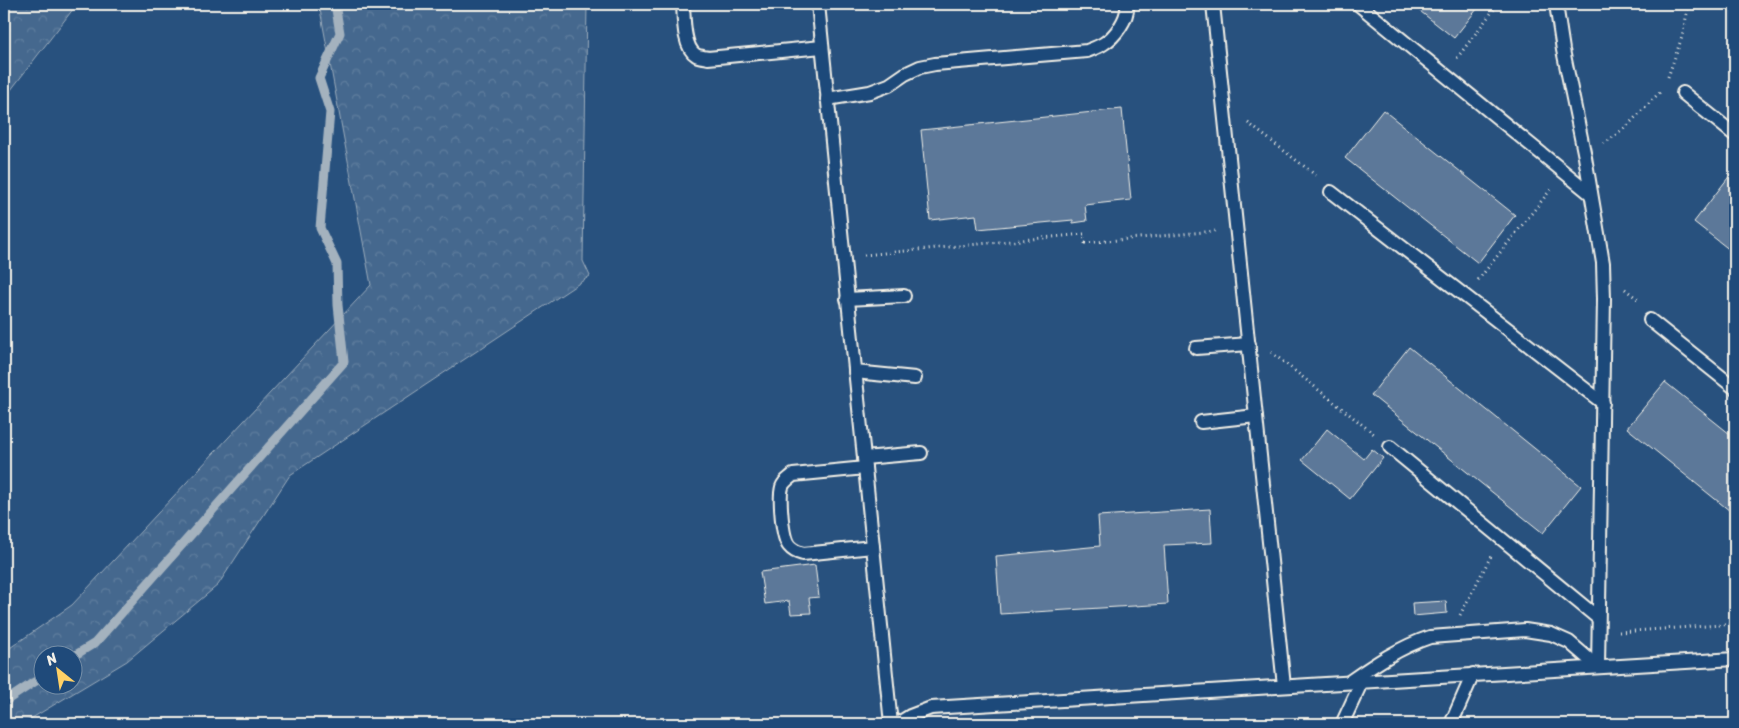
<svg xmlns="http://www.w3.org/2000/svg" width="1739" height="728" font-family="Sriracha,sans-serif">
<defs>
<pattern id="forest-crowns" width="20" height="18" patternUnits="userSpaceOnUse" patternTransform="scale(1.25)"><rect width="20" height="18" fill="#45688e"/><path d="M2 6a3 3 0 1 1 6 0M12 15a3 3 0 1 1 6 0" fill="none" stroke="#607e9e"/></pattern>
</defs>
<rect width="100%" height="100%" fill="#28517e"/>
<filter id="ink" filterUnits="userSpaceOnUse"><feTurbulence type="fractalNoise" baseFrequency=".02" numOctaves="2"/><feDisplacementMap in="SourceGraphic" scale="10" xChannelSelector="R" yChannelSelector="G"/><feConvolveMatrix kernelMatrix="1 2 1 2 8 2 1 2 1" color-interpolation-filters="sRGB"/></filter>
<g filter="url(#ink)">
<!-- forest -->
<g fill="url(#forest-crowns)" stroke="#9cacbb" fill-rule="evenodd">
<path d="M4 4H77L4 99Z"/>
<path d="M319 4H587L583 261 590 276 290 475 218 585 127 661 22 724H4V652L72 605 371 285ZM42 656H72V686H42Z"/>
</g>
<g fill="none" stroke-linecap="round" stroke-linejoin="round">
<!-- stream -->
<g stroke="#a4b2be" stroke-width="9">
<path d="M72 657 95 643 344 362 338 305 337 264 320 228 330 112 319 78 340 33 335 4"/>
<path d="M4 702 42 677"/>
</g>
</g>
<!-- building -->
<g fill="#5b7899" stroke="#f4f1e8">
<path d="M1411 4H1481L1454 38Z"/>
<path d="M1122 109 1131 200 1085 205 1087 221 1073 223V220L978 229 976 215 930 220 921 130Z"/>
<path d="M1383 110 1515 215 1478 263 1345 158Z"/>
<path d="M1731 174 1735 178V254L1694 222Z"/>
<path d="M1409 347 1581 486 1543 533 1371 395Z"/>
<path d="M1665 382 1735 438V515L1627 428Z"/>
<path d="M1327 429 1364 459 1372 449 1383 458 1350 499 1302 460Z"/>
<path d="M1210 509 1212 543 1164 545 1168 604 1000 614 996 556 1100 546 1098 516Z"/>
<path d="M815 565 819 597 809 598 811 613 791 614 789 601 765 604 760 572Z"/>
<path d="M1446 601 1447 613 1413 616 1412 603Z"/>
</g>
<g fill="none" stroke-linecap="round" stroke-linejoin="round">
<!-- service casing -->
<g stroke="#f4f1e8" stroke-width="16">
<g id="service">
<path d="M683 4C684 18 683 47 696 55 699 57 705 57 708 58L822 47"/>
<path d="M818 4 891 724"/>
<path d="M1213 4 1284 686"/>
<path d="M1358 4 1591 194"/>
<path d="M1556 4 1563 50 1585 157 1603 263 1604 299 1598 667"/>
<path d="M1683 93 1735 135"/>
<path d="M827 99 870 92 889 85 905 74 920 67 935 64 1087 51C1092 49 1098 47 1103 44 1115 37 1129 18 1127 4"/>
<path d="M1331 192 1603 403"/>
<path d="M847 299 904 296"/>
<path d="M1650 320 1735 388"/>
<path d="M1196 348 1249 344"/>
<path d="M855 372 915 378"/>
<path d="M1201 422 1256 416"/>
<path d="M1390 447 1598 618"/>
<path d="M864 458 921 453"/>
<path d="M865 468 793 475C789 479 784 481 782 487 779 498 782 538 789 546 793 551 797 552 803 554L873 547"/>
<path d="M1349 682C1375 664 1400 647 1430 637L1525 630 1551 634 1569 642 1598 667"/>
<path d="M897 724 910 716 931 708 1735 659"/>
<path d="M1342 724 1362 681"/>
<path d="M1451 724 1473 674"/>
</g>
</g>
<!-- path -->
<g stroke="#f4f1e8" stroke-width="3" stroke-dasharray="1 4" stroke-linecap="butt">
<path d="M1457 58 1498 4"/>
<path d="M1668 77 1682 37 1689 4"/>
<path d="M1248 123 1318 177"/>
<path d="M1604 144 1627 126 1662 90"/>
<path d="M864 255 1084 234 1085 243 1215 231"/>
<path d="M1478 280 1552 188"/>
<path d="M1625 289 1640 301"/>
<path d="M1271 352 1374 434"/>
<path d="M1460 615 1491 556"/>
<path d="M1619 632 1735 624"/>
</g>
<!-- service -->
<use href="#service" stroke="#1f4a7a" stroke-width="12"/>
</g>
</g>
<!-- margin -->
<rect width="1739" height="728" fill="none" stroke="#1f4a7a" stroke-width="20"/>
<rect x="10" y="10" width="1719" height="708" fill="none" stroke="#f4f1e8" stroke-width="2" filter="url(#ink)"/>
<!-- north arrow -->
<g transform="translate(58 670) rotate(330)"><circle r="24" fill="#1f4a7a" stroke="#748da6"/>
<path d="M0-4L9 19L0 12L-9 19Z" fill="#ffd166"/>
<text y="-8" font-size="14" font-weight="bold" text-anchor="middle" fill="#f4f1e8">N</text>
</g>
</svg>
